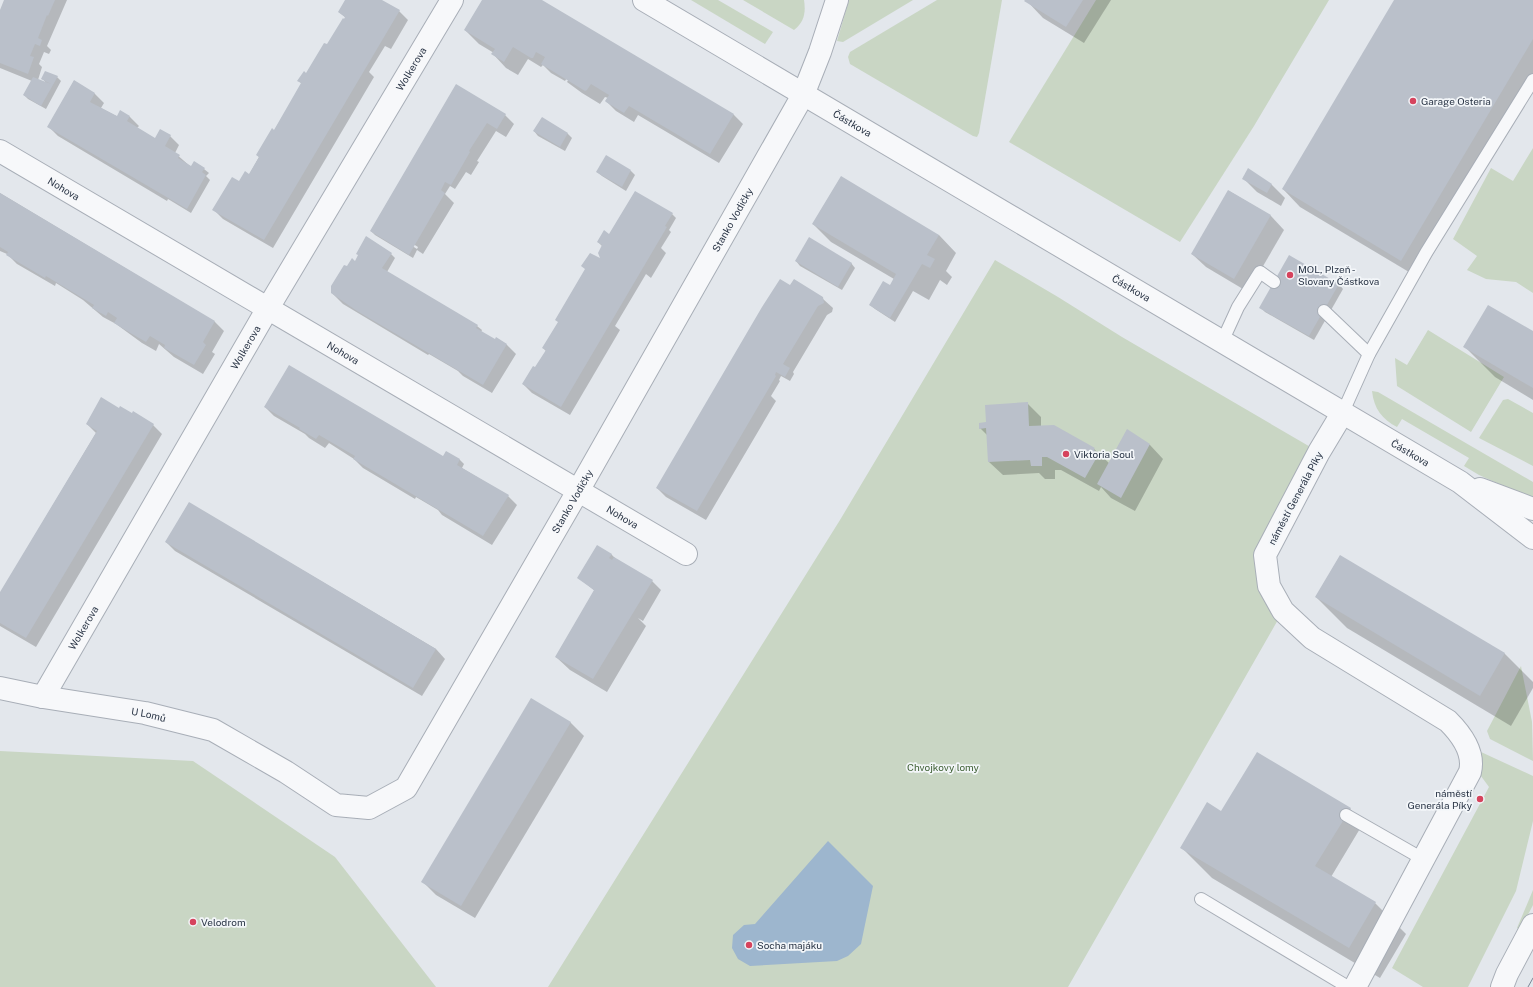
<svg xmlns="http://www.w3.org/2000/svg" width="1533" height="987" font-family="'Public Sans',sans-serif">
<rect width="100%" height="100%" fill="#e3e7ec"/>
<!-- green -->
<g fill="#c9d6c4">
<path d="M691 0H718L773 32 765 44Z"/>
<path d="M743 0H804C806 13 804 22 794 30Z"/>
<path d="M849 0H913L843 42 837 41Z"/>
<path d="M937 0H1002L979 133 977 137 973 136 850 64 848 57 850 52Z"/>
<path d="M1096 0H1329L1254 126 1180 242 1009 142Z"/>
<path d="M1533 148V293L1516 282 1486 279 1467 270 1477 256 1453 239 1491 168 1513 181Z"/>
<path d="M995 260 1058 297 1122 337 1319 452 1265 555 1283 611 1068 987H548L840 520Z"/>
<path d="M1428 330 1504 377 1471 432 1397 386 1395 358 1407 365Z"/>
<path d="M1372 391 1378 392 1533 482V499L1479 475 1464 466 1469 458 1402 419 1397 427C1382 419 1374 409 1372 391Z"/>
<path d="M1508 399 1533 413V466L1479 438 1503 400Z"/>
<path d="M1521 666 1532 722 1533 761 1490 739 1487 731Z"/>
<path d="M0 751 193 761 335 857 436 987H0Z"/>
<path d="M1481 752 1533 776V821L1516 891 1468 987H1423L1392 968 1489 787 1478 772Z"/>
<path d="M1533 890V905L1520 930 1517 928Z"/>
</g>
<!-- water -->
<path fill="#9db6ce" d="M828 841 873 886 861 944 848 956 837 961 750 966 738 959 732 948 733 935 744 925 755 924Z"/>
<!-- shadow -->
<g fill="#0003" fill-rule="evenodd">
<path d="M5 0H67L47 46 51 50 49 54 44 52 39 64 42 67 38 80 47 84 42 78 57 77 61 81 46 109 28 99 24 95 32 81 0 68V12Z"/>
<path d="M346 0H380L399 11 408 20 391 49 385 46 369 72 374 77 273 248 223 219 214 210 239 183 249 175 259 157 257 155 274 131 302 84 299 81 332 48 346 18 339 12Z"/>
<path d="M483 0H540L734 115 743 124 719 163 638 115 634 122 616 111 607 102 608 98 605 97 600 104 582 93 567 82 597 34H594L565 81 551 73 543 65 541 67 528 59 518 75 506 68 493 54 494 53 479 44 465 30Z"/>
<path d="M1026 0H1111L1084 43 1043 18Z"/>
<path d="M1395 0H1533V85L1419 278 1300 207 1283 189Z"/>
<path d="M74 81 95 94 104 103 101 108 118 117 121 112 130 117 139 126 137 128 155 139 170 136 179 145 175 153 191 167 204 169 209 173 206 176 210 180 191 213 168 199 167 201 58 136 49 127Z"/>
<path d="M505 115 514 124 506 137 496 131 477 161 479 162 471 175 466 172 455 189 450 186 445 194 454 203 423 254 417 250 413 258 375 235 371 231 422 144ZM386 227 418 247 417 249 384 228Z"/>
<path d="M542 118 568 134 572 138 565 151 538 136 534 131Z"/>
<path d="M1248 170 1272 185 1285 198 1281 206 1257 192 1243 178Z"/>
<path d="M631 171 635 175 626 191 602 176 597 172Z"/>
<path d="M1229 191 1271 216 1284 230 1248 292 1206 267 1192 254Z"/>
<path d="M0 193 215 322 224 331 212 352 215 354 203 374 174 357 159 344 156 351 142 343 116 324 103 317 83 300 56 283 55 286 17 264 7 254 0 251Z"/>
<path d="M672 214 676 218 669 230 671 232 661 248 666 253 651 278 646 274 615 326 620 330 570 415 532 393 523 384 536 369 546 351 543 348 600 260 602 246 598 242 609 235Z"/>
<path d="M813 224 939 235 956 253 946 271 952 277 947 285 940 280 929 300 913 291 895 322 875 309 870 305 890 286 894 279 831 242Z"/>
<path d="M391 254 395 258 387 272 477 326 482 330 481 332 495 341 497 339 507 345 516 354 492 393 463 376 458 371 429 354 428 355 343 304 333 294 348 268 356 262Z"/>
<path d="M796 261 851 263 855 268 842 290 800 266Z"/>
<path d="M794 280 823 299 833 308 832 312 827 315 793 372 794 374 790 381 781 376 779 380 780 381 771 396 776 401 706 520 666 497 657 488Z"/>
<path d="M1339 284 1343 289 1314 340 1265 312 1260 307Z"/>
<path d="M1533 332V400L1495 377 1464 346Z"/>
<path d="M1027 403 1041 417V426H1054L1094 449 1109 463 1127 431 1150 445 1163 459 1135 511 1111 498 1101 487 1099 491 1061 470H1055V479H1045L1039 473 1003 475 989 462 988 436 980 428 987 423Z"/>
<path d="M265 407 444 458 446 452 460 460 464 464 462 468 508 496 517 505 492 545 442 515 438 510 416 497 415 499 363 468 354 459 329 443 325 448 309 438 305 434 274 416Z"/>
<path d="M120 409 153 425 162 434 36 647 0 626V594L96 433 87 424Z"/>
<path d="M189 503 436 649 445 659 422 696 175 551 166 542Z"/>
<path d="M611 554 616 559 652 581 661 590 643 621 638 618 646 626 607 692 570 670 556 657 595 591 579 578Z"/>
<path d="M1340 556 1505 654 1533 682V688L1511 726 1347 628 1316 597Z"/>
<path d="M570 722 584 736 475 918 436 895 423 882Z"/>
<path d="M1350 809 1364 822 1331 877 1375 903 1406 934 1380 978 1212 878 1181 847 1222 812Z"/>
</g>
<!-- building -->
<g fill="#bac0ca">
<path d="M4 0H55L48 16 47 15 38 38 42 40 40 46 35 44 30 56 34 57 28 74 0 63V10Z"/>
<path d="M345 0H382L400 10 264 240 212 210 232 177 239 181 245 171 249 174 259 157 256 155 272 128 274 130 301 83 297 81 304 71 306 73 324 43 327 44 343 18 344 19 345 17 338 12Z"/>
<path d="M482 0H542L734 114 710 154 629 106 624 113 606 102 605 101 609 95 591 84 587 90 585 91 541 64 545 57 536 52 533 58H531L513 47 504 62 491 54 495 49 464 30Z"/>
<path d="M1025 0H1083L1066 27 1024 1Z"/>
<path d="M1394 0H1533V39L1401 261 1282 189Z"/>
<path d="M45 71 58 76 41 106 23 95 33 77 51 84 41 79Z"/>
<path d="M74 80 95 93 90 102 117 116 120 110 130 116 127 121 155 138 160 129 171 135 165 146 180 155 178 158 191 166 194 161 205 168 202 172 206 175 187 209 47 127Z"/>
<path d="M456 84 506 114 497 129 487 123 469 151 470 152 451 185 445 182 441 190 445 193 409 255 370 231Z"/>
<path d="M542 117 568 133 560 147 533 131Z"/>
<path d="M606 155 631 170 622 187 596 172Z"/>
<path d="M1248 168 1272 184 1267 193 1242 179Z"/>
<path d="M841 176 939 235 927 255 935 259 930 268 922 264 890 318 869 305 883 281 890 285 896 274 812 224Z"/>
<path d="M1228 190 1271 215 1234 279 1191 254Z"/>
<path d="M635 191 673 213 665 226 667 227 561 407 522 384 533 366 535 367 546 350 542 348 558 322 555 320 585 269 581 266 590 253 600 258 598 253 602 245 597 242 604 230 609 234Z"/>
<path d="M0 193 215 321 203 342 206 345 194 365 164 348 165 345 150 336 146 342 132 334 114 323 117 318 108 312 106 316 92 308 94 305 46 276 45 278 6 255 8 252 0 247Z"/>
<path d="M366 236 392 253 382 268 478 325 476 328 495 339 496 337 507 344 483 385 357 311 331 293V286L344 265 347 266 352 258 355 261 358 255 356 254Z"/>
<path d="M809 237 852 263 838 287 795 261Z"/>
<path d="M1289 255 1339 284 1309 336 1259 308Z"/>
<path d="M780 279 790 285 794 279 823 297 824 303 818 306 783 364 790 368 785 377 776 372 775 375 776 376 697 511 656 488 762 307Z"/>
<path d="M1488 305 1533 331V388L1463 347Z"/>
<path d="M289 365 443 456 446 451 460 459 457 465 509 495 483 536 353 459 355 456 319 435 316 439 299 429 300 428 264 407Z"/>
<path d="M101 397 119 408 120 406 132 413 133 411 154 424 26 638 0 623V592L97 431 86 424Z"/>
<path d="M1028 402 1029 426 1054 425 1095 448 1094 449 1097 457 1085 478 1047 457H1042V466H1031L1030 460 988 462 986 428 979 429V423L986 422 985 405Z"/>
<path d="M1127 429 1150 444 1121 498 1097 484Z"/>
<path d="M189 502 436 649 413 688 165 542Z"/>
<path d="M597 545 612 554 609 558 612 560 614 557 653 580 593 679 555 657 594 590 577 578Z"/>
<path d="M1340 555 1505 653 1480 696 1315 597Z"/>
<path d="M531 698 571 722 461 906 421 882Z"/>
<path d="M1257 752 1351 808 1315 866 1376 902 1349 948 1180 848 1207 802 1221 811Z"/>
</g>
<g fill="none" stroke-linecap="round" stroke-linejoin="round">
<!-- service casing -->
<g stroke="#a8aeb7" stroke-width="14">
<g id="service">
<path d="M1324 311 1369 354"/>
<path d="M1222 342 1238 307 1260 272 1274 282"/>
<path d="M1343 412 1369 354 1426 253 1533 80"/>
<path d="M1346 815 1423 859"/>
<path d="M1201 899 1348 987"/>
</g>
</g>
<!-- minor casing -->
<g stroke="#a8aeb7" stroke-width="24">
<g id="minor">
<path id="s1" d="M0 151 686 554"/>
<path d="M1343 412 1319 452 1265 555 1269 586 1283 611 1312 638 1448 721C1461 734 1475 752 1470 772L1355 987"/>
<path id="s2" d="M0 688 43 697 145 713 213 730 286 772 336 805 369 808 406 788 578 491 803 95 820 52 837 0"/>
<path id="s3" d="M43 697 268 308 452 0"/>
</g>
</g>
<!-- tertiary casing -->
<g stroke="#a8aeb7" stroke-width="24">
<g id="tertiary">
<path id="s4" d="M644 0 1460 482 1533 538"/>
<path d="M1480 489 1533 509"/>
<path d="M1502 987 1507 974 1533 925"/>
</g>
</g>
<!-- service -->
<use href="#service" stroke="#f7f8fa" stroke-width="12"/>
<!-- minor -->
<use href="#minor" stroke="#f7f8fa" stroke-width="22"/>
<!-- tertiary -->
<use href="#tertiary" stroke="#f7f8fa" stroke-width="22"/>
<!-- tram -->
<path stroke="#7c8797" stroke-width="1" d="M1528 987 1533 978"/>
</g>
<!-- markers -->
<g fill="#d6435d" stroke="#f3f6f9" stroke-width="1.5">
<circle cx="1413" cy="101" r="4"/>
<circle cx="1290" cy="275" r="4"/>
<circle cx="1066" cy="454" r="4"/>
<circle cx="1480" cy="799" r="4"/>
<circle cx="193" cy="922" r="4"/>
<circle cx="749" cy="945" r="4"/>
</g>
<g text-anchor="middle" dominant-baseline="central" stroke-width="3.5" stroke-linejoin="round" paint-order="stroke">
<!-- street labels -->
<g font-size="10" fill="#2a3546" stroke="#f3f6f9">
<text stroke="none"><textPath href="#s3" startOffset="728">Wolkerova</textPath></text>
<text stroke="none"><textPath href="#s4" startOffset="242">Částkova</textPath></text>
<text stroke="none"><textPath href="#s1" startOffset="74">Nohova</textPath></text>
<text stroke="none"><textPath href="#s2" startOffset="1092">Stanko Vodičky</textPath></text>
<text stroke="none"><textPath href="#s4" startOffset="566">Částkova</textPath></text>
<text stroke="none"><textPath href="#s3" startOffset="404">Wolkerova</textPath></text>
<text stroke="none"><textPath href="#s1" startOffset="398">Nohova</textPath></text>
<text stroke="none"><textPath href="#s4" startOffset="890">Částkova</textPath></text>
<text transform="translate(1295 498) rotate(-62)">náměstí Generála Píky</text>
<text stroke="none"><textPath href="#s2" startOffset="768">Stanko Vodičky</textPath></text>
<text stroke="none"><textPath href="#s1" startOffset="722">Nohova</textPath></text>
<text stroke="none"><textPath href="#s3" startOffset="80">Wolkerova</textPath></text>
<text stroke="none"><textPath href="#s2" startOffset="151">U Lomů</textPath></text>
</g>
<!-- poi labels -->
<g font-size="10" fill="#2a3546" stroke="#f3f6f9" text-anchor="start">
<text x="1421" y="101">Garage Osteria</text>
<text x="1298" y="269">MOL, Plzeň -<tspan x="1298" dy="12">Slovany Částkova</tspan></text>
<text x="1074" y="454">Viktoria Soul</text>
<text x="1472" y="793" text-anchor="end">náměstí<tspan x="1472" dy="12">Generála Píky</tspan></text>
<text x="201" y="922">Velodrom</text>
<text x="757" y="945">Socha majáku</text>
</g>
<!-- park labels -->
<g font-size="10" fill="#406236" stroke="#f3f6f9">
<text x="943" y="767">Chvojkovy lomy</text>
</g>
</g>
</svg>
